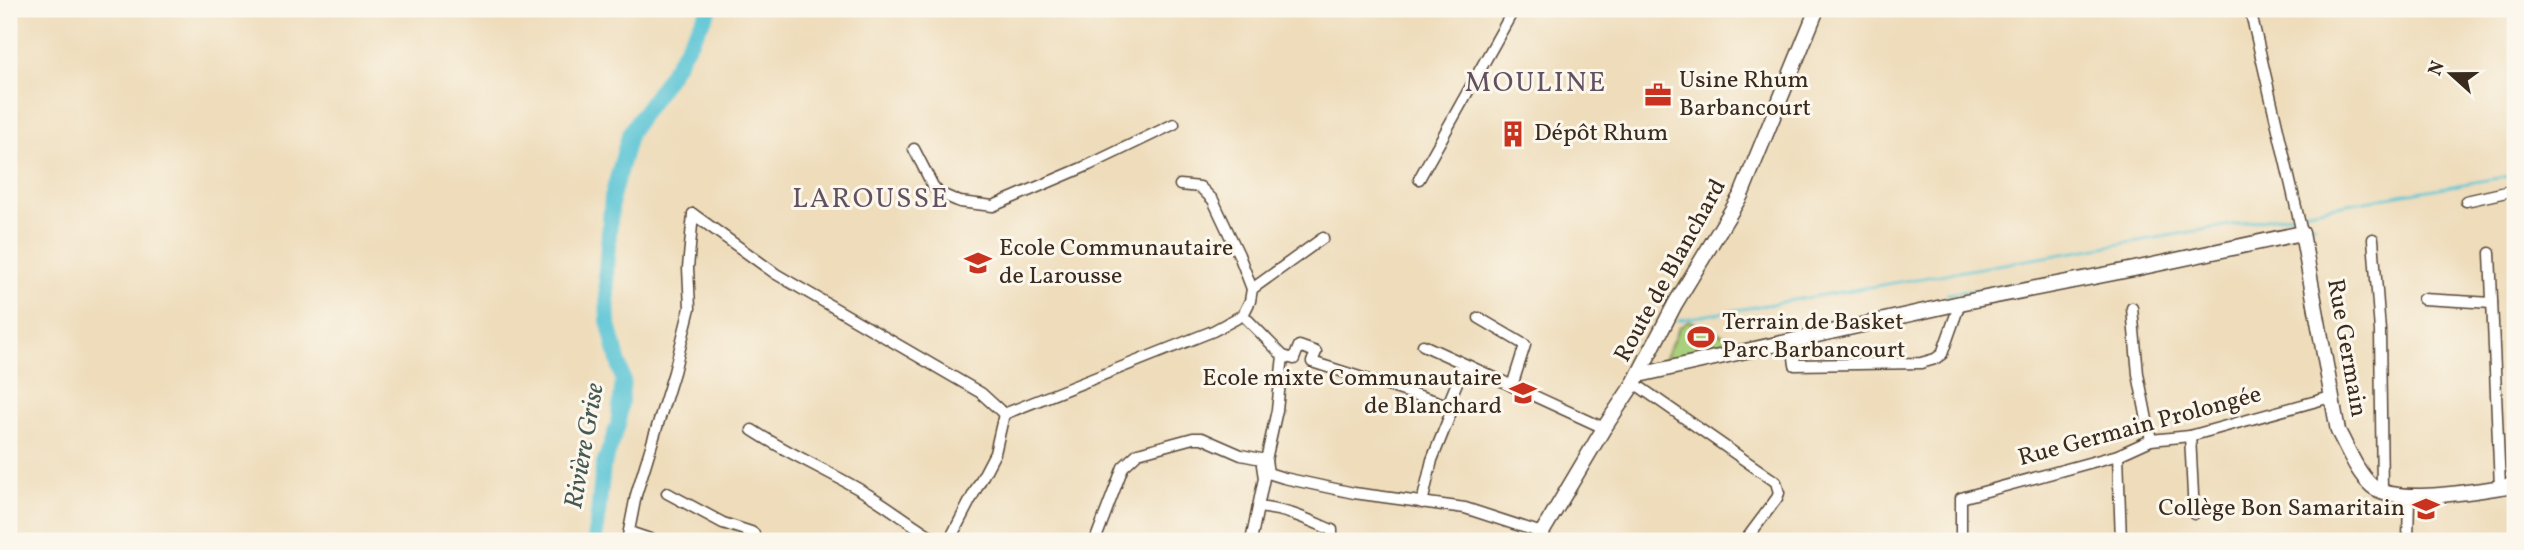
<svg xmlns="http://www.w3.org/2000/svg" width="2524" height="550" font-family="Vollkorn,serif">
<rect width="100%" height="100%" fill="#fbf7ec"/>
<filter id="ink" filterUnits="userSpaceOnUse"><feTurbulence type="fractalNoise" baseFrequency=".0143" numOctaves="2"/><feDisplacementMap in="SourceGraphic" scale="14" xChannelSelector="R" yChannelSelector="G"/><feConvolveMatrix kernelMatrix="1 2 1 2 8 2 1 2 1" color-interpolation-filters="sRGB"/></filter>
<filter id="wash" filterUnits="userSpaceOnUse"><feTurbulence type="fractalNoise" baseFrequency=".00686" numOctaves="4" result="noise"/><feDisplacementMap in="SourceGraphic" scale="28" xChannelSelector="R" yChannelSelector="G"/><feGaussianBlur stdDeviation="1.57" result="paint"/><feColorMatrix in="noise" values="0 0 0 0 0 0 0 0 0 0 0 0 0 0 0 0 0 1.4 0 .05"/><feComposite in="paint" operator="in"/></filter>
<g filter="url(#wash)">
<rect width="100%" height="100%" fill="#eedcba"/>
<!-- green -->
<path fill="#a9d07b" stroke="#727d4c" stroke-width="2" d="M1689 321 1748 345 1663 362 1679 328Z"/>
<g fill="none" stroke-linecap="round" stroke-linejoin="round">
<!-- stream -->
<g stroke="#5bc5d5" stroke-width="2.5">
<path d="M2302 212 2515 175"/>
<path d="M2305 227 2315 225"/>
<path d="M1947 294 2027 283"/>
<path d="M1678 320 2295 214"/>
</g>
<!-- canal -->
<path stroke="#5bc5d5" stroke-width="10" d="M1058 15 1066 9"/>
<!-- river -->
<path stroke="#5bc5d5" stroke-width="16" d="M595 541 603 467 618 425 623 380 608 320 606 269 612 197 630 132 667 79 710 9"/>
</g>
</g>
<g filter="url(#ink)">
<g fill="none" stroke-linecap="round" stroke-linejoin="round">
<!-- minor casing -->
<g stroke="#564535" stroke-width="13">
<g id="minor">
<path d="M2250 9 2302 233"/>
<path d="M914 149 933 186 939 193 960 202 993 206 1089 165 1174 124"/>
<path d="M1419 179 1514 9"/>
<path d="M2466 201 2515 190"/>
<path d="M693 214 776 274 981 393 1004 414 1213 331 1243 315 1250 301 1252 289 1239 255 1213 200 1200 187 1180 185"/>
<path d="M2373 239 2380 331 2382 492"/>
<path d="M2490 253 2500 487"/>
<path d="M1252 289 1323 238"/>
<path d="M2423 299 2492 303"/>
<path d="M2132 308 2138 374 2151 440"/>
<path d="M1243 315 1283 356 1277 410 1266 460"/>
<path d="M1479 318 1525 345 1512 386"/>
<path d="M1792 341 1795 365 1921 363 1935 359 1942 354 1960 303"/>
<path d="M1423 345 1469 366"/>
<path d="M1283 356 1294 359 1299 346 1316 352 1312 362 1445 404 1449 402 1463 368 1469 366 1604 428"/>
<path d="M1634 383 1776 482 1779 493 1777 498 1745 541"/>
<path d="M752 430C793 457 839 475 880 502 900 515 918 529 939 541"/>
<path d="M2190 436 2194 514"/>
<path d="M2118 455 2121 541"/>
<path d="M667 493 723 523 751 532 754 534 756 541"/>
<path d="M1422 503 1432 460 1450 415 1449 402"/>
<path d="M1258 507C1288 510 1304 518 1332 530V541"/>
<path d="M629 532 656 541"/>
<path d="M627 541 636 495 674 372 690 308 688 268 693 214"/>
<path d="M949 541 995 453 1004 414"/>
<path d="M1095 541 1123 467 1138 453 1193 438H1202L1241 455 1266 460 1268 473 1284 478 1354 493 1465 508 1542 533"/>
<path d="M1251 541 1264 478 1262 465"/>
<path d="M1961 541V498L2118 455 2151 440 2190 436 2331 397"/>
<path d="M2408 541 2409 497"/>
</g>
</g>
<!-- tertiary casing -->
<g stroke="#564535" stroke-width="17">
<g id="tertiary">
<path d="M1639 375 1960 303 2134 269 2302 233 2338 431C2348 449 2357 473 2372 486 2397 507 2483 489 2515 485"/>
<path d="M1537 541 1604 428 1634 383 1675 304 1741 195 1817 9"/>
</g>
</g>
<!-- minor -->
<use href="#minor" stroke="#fff" stroke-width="10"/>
<!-- tertiary -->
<use href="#tertiary" stroke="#fff" stroke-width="14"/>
</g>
</g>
<!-- icons -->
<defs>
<g id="office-bare" transform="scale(2.1)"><path d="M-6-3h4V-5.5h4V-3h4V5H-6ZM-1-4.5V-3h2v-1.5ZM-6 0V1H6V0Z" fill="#c8321e" stroke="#fbf7ec" stroke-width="2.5" paint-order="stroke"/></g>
<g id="building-bare" transform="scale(2.1)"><path d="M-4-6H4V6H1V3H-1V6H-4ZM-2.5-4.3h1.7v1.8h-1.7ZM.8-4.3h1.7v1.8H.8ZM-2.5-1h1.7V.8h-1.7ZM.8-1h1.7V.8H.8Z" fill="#c8321e" stroke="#fbf7ec" stroke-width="2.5" paint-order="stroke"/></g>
<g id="school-bare" transform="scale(2.1)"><path d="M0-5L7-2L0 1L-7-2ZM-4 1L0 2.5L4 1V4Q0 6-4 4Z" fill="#c8321e" stroke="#fbf7ec" stroke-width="2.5" paint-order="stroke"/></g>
<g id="stadium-bare" transform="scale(2.1)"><path d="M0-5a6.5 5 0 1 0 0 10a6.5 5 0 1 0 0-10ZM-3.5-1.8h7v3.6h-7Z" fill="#c8321e" stroke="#fbf7ec" stroke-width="2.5" paint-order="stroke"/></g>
</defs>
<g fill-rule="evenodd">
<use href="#office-bare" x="1658" y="95"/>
<use href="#building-bare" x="1513" y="134"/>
<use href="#school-bare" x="978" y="263"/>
<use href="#stadium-bare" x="1701" y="337"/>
<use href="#school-bare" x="1523" y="393"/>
<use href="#school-bare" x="2426" y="509"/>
</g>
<g text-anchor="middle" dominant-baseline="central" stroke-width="6" stroke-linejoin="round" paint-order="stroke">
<!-- poi labels -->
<g font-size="24" fill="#3b2a1e" stroke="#fbf7ec" text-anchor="start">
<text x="1679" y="81">Usine Rhum<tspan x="1679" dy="28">Barbancourt</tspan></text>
<text x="1534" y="134">Dépôt Rhum</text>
<text x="999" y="249">Ecole Communautaire<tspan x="999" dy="28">de Larousse</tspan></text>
<text x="1722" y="323">Terrain de Basket<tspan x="1722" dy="28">Parc Barbancourt</tspan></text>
<text x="1502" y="379" text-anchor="end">Ecole mixte Communautaire<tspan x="1502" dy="28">de Blanchard</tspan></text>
<text x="2405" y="509" text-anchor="end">Collège Bon Samaritain</text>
</g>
<!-- street labels -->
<g font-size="24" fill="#3b2a1e" stroke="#fbf7ec">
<text transform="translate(1671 271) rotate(-61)">Route de Blanchard</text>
<text transform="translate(2346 348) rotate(80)">Rue Germain</text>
<text transform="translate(2140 427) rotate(-15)">Rue Germain Prolongée</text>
</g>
<!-- water labels -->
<g font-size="26" font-style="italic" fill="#455855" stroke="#fbf7ec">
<text transform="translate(585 446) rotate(-80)">Rivière Grise</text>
</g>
<!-- quarter labels -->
<g font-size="28" letter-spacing="2" fill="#625161" stroke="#fbf7ec">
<text x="1536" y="83">MOULINE</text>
<text x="871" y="199">LAROUSSE</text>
</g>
</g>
<!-- margin -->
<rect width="2524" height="550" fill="none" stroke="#fbf7ec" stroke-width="35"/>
<!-- north arrow -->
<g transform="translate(2451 74) rotate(291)" stroke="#fbf7ec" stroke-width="5" paint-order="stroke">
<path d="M0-5L12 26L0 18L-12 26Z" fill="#3b2a1e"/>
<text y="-10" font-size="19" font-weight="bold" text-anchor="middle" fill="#3b2a1e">N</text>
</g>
</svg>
